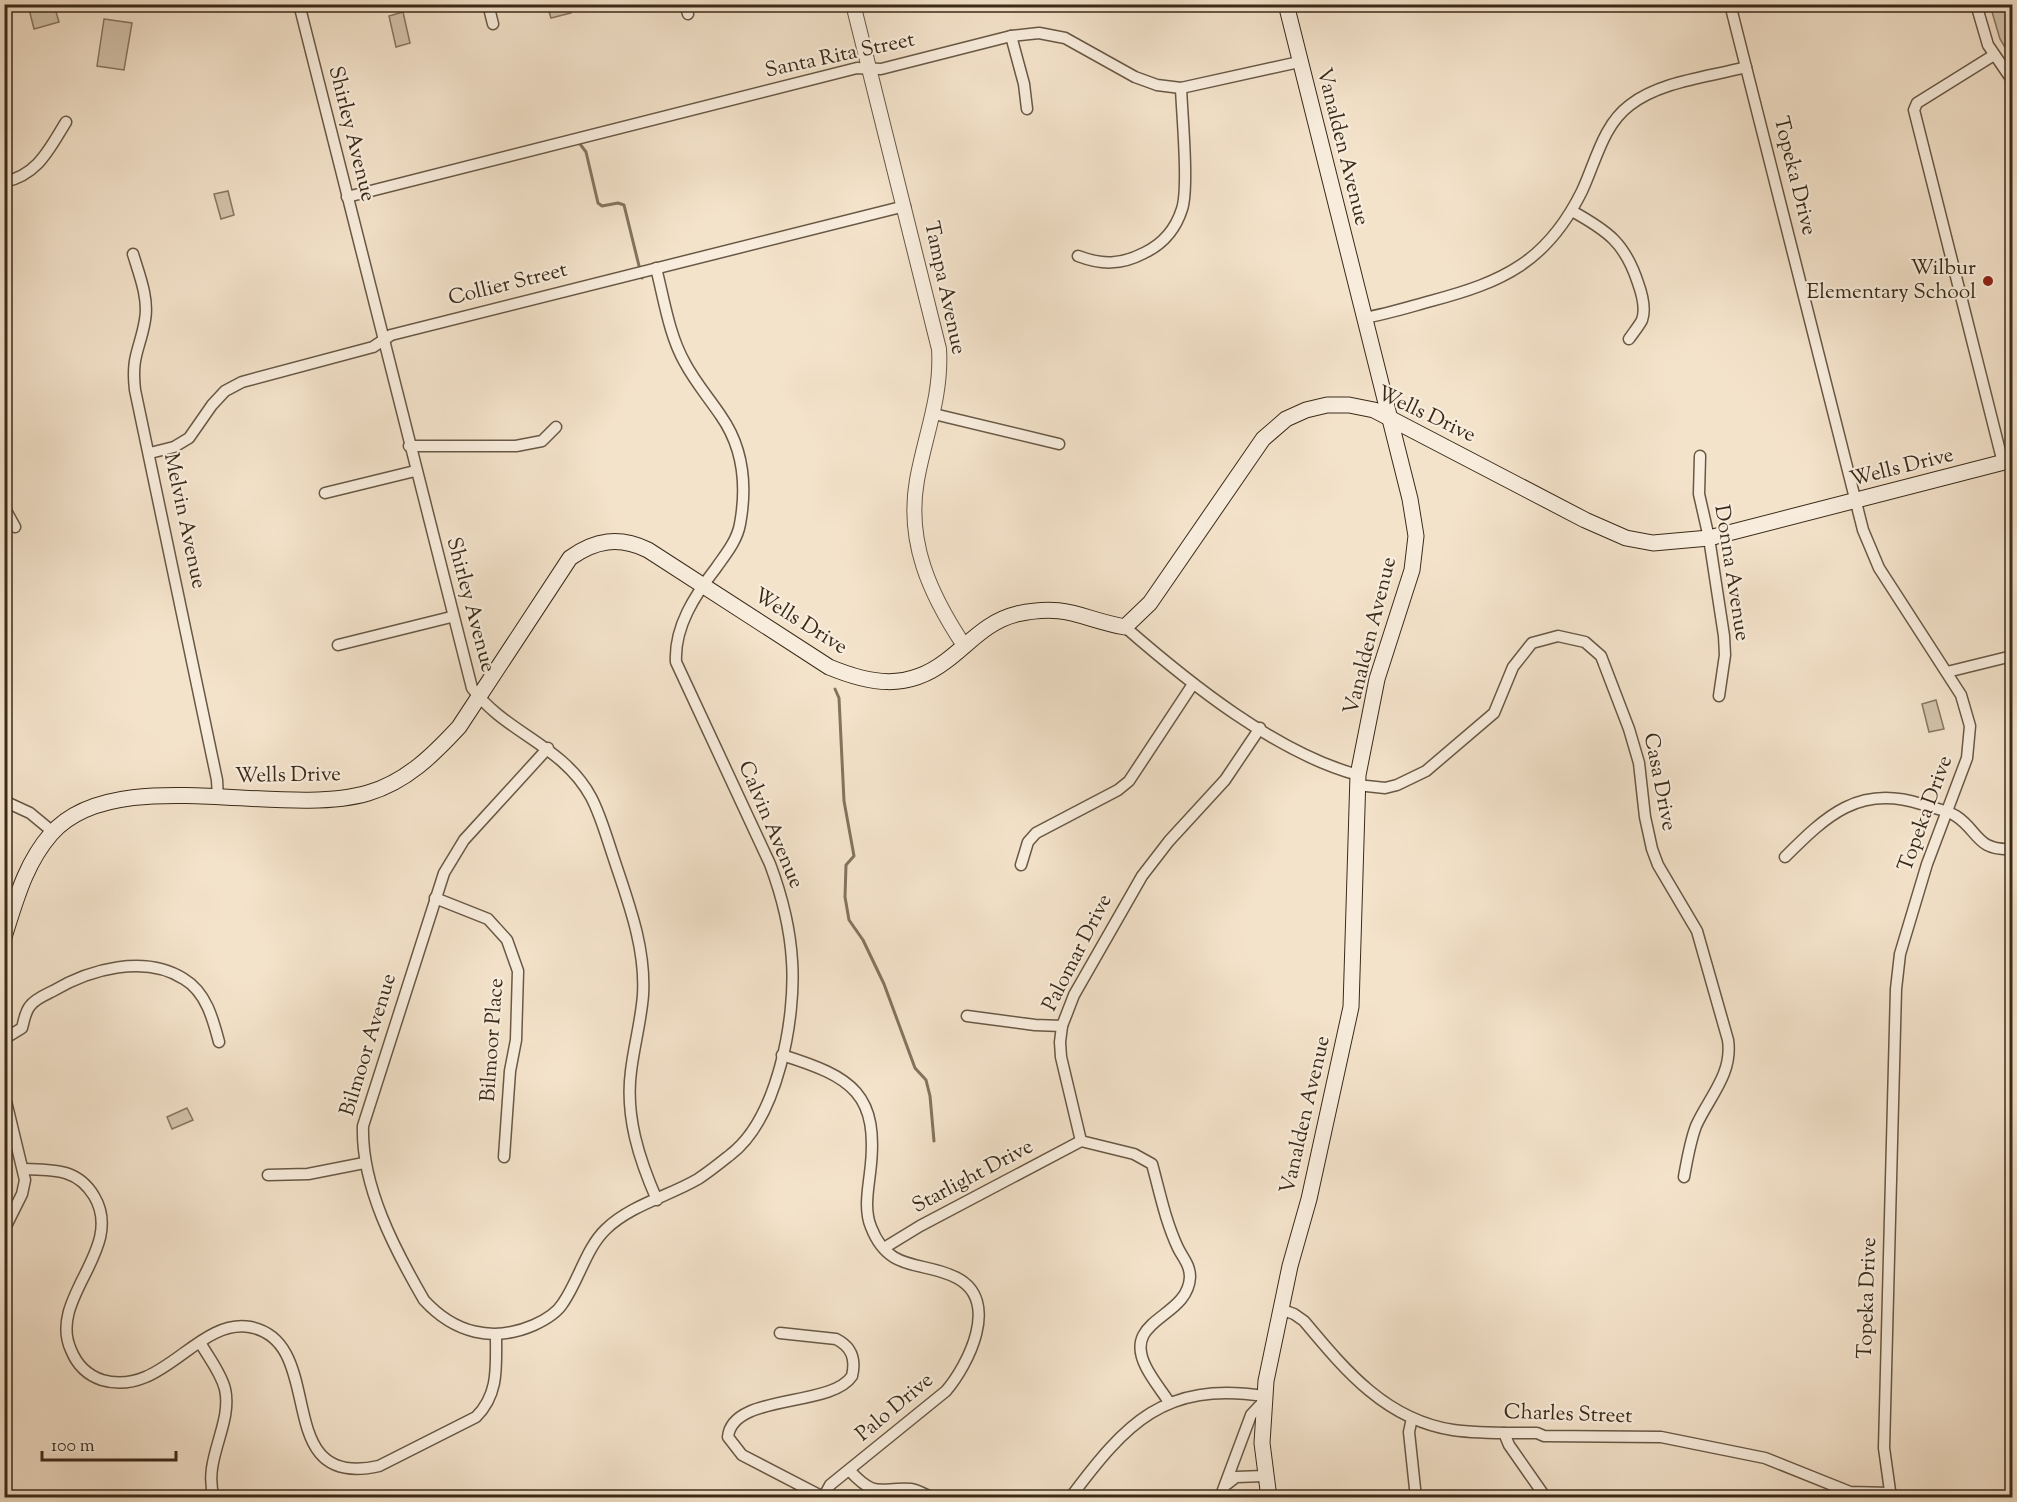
<svg xmlns="http://www.w3.org/2000/svg" width="2017" height="1502" font-family="'Sorts Mill Goudy',serif">
<rect width="100%" height="100%" fill="#f4e3cb"/>
<filter id="stains"><feTurbulence type="fractalNoise" baseFrequency=".00333" numOctaves="4"/><feColorMatrix values="0 0 0 0 .2 0 0 0 0 .09 0 0 0 0 .02 0 0 0 .5 -.17"/></filter>
<radialGradient id="worn" r=".72"><stop offset=".6" stop-color="#630" stop-opacity="0"/><stop offset="1" stop-color="#630" stop-opacity=".3"/></radialGradient>
<!-- green -->
<g fill="#d4c4ad" stroke="#877762" stroke-width="1.5">
<path d="M28 5H54L59 22 34 29Z"/>
<path d="M547 5H569L571 13 551 18Z"/>
<path d="M1990 5H2012V59L2000 39Z"/>
<path d="M403 12 410 43 396 47 389 16Z"/>
<path d="M104 19 132 23 124 70 97 66Z"/>
<path d="M228 191 234 215 221 219 214 194Z"/>
<path d="M1936 700 1944 729 1929 732 1922 704Z"/>
<path d="M187 1108 193 1120 172 1129 167 1117Z"/>
</g>
<g fill="none" stroke-linecap="round" stroke-linejoin="round">
<!-- stream -->
<g stroke="#84735f" stroke-width="3">
<path d="M580 144 586 152 598 203 602 206 618 203 624 205 642 278"/>
<path d="M835 689 839 698 844 801 854 856 846 865 845 897 849 920 863 940 884 984 915 1068 926 1080 930 1096 934 1141"/>
</g>
<!-- minor casing -->
<g stroke="#685845" stroke-width="13">
<g id="minor">
<path d="M299 4 472 688C505 733 563 745 591 797 600 814 606 835 612 853 627 899 646 946 643 995 641 1021 634 1046 631 1071 625 1116 639 1159 657 1200"/>
<path d="M488 4 493 24"/>
<path d="M685 4 688 14"/>
<path d="M1730 4 1863 530 1879 568 1961 695 1970 726 1967 758 1927 864 1900 954 1896 989 1884 1448 1891 1498"/>
<path d="M1976 4 1988 45 2012 80"/>
<path d="M1011 36 1024 84 1027 109"/>
<path d="M1994 55 1917 103 1914 110 2003 463"/>
<path d="M4 182C38 175 49 149 66 122"/>
<path d="M347 197 857 68 881 69 1011 36 1039 33 1065 38 1135 77 1157 85 1181 88 1299 62"/>
<path d="M1572 211C1608 231 1625 243 1638 283 1642 294 1646 309 1642 320 1639 326 1633 333 1629 339"/>
<path d="M133 254C139 274 149 298 145 320 140 350 131 355 135 390L217 780 218 798"/>
<path d="M1078 256C1102 265 1121 265 1144 253 1163 244 1176 228 1182 209 1189 188 1182 114 1181 88"/>
<path d="M1364 318C1387 314 1409 307 1431 301 1503 282 1547 262 1582 191 1596 161 1603 125 1630 105 1661 81 1709 77 1746 67"/>
<path d="M934 414 1059 444"/>
<path d="M409 446H516L542 441 556 427"/>
<path d="M150 453 174 447 189 438 212 405 225 391 242 382 373 347 391 335 905 206"/>
<path d="M1700 456 1699 494 1709 538 1724 636 1725 655 1719 696"/>
<path d="M325 493 415 471"/>
<path d="M4 507 15 527"/>
<path d="M1125 627C1188 682 1276 753 1358 775"/>
<path d="M338 645 451 617"/>
<path d="M1947 672 2012 656"/>
<path d="M548 748 464 840 444 873 363 1126C361 1186 395 1250 424 1300 454 1333 493 1343 534 1325 545 1320 557 1313 563 1303 579 1280 586 1248 606 1229 631 1205 669 1196 698 1179 709 1172 720 1163 730 1155 778 1119 796 1017 792 961 790 927 782 896 770 864L676 662C674 627 695 595 716 568 725 555 737 541 740 524 747 486 744 449 721 416 709 398 695 382 685 363 669 335 664 299 656 268"/>
<path d="M1357 785 1385 788 1397 785 1426 771 1494 713 1513 667 1532 643 1558 636 1585 642 1601 656 1629 729 1639 763 1645 817 1652 849 1658 865 1697 931 1728 1040C1733 1074 1709 1097 1696 1126 1690 1142 1687 1160 1684 1177"/>
<path d="M4 801 30 813 53 832"/>
<path d="M1785 857C1826 816 1859 784 1921 804 1932 808 1947 810 1956 816 1979 831 1976 851 2012 849"/>
<path d="M1021 865 1028 842 1036 833 1118 790 1129 781 1193 684"/>
<path d="M435 898 488 919 507 940 518 971 516 1040 510 1071 504 1157"/>
<path d="M967 1016 1035 1025 1062 1026"/>
<path d="M4 1039 22 1028C24 1021 25 1012 30 1006 35 999 45 995 53 991 90 969 145 954 184 979 206 992 213 1019 219 1042"/>
<path d="M782 1055C852 1077 880 1093 870 1173 868 1190 864 1210 871 1227 889 1274 923 1260 957 1278 1001 1301 968 1365 946 1391L830 1485 823 1498"/>
<path d="M4 1093 25 1180 22 1194 4 1230"/>
<path d="M1081 1141 1061 1057 1060 1042 1062 1026 1074 995 1142 876 1169 841 1225 780 1260 728"/>
<path d="M1081 1141 1134 1154 1152 1164C1160 1193 1165 1220 1178 1248 1183 1258 1190 1265 1190 1277 1188 1319 1121 1318 1146 1367 1152 1379 1161 1390 1169 1402"/>
<path d="M23 1169C53 1170 77 1168 94 1196 126 1249 47 1298 71 1350 77 1365 87 1375 102 1380 162 1398 197 1318 250 1327 330 1342 268 1491 379 1466L476 1417C499 1394 496 1367 496 1336"/>
<path d="M268 1175 308 1174 364 1163"/>
<path d="M884 1248 920 1226 1081 1141"/>
<path d="M1280 1309 1294 1314 1304 1321C1345 1370 1386 1420 1453 1430 1481 1434 1509 1433 1537 1433L1544 1436 1661 1437 1765 1458 1850 1492 1890 1493"/>
<path d="M780 1333 836 1339C852 1347 856 1359 852 1376 831 1408 732 1393 728 1437L742 1455 823 1497"/>
<path d="M201 1344C209 1358 221 1373 225 1389 233 1425 202 1460 214 1498"/>
<path d="M1412 1418 1409 1432 1416 1498"/>
<path d="M1504 1433 1509 1445 1546 1498"/>
<path d="M850 1471C876 1499 879 1487 911 1489 918 1490 926 1495 933 1498"/>
<path d="M1227 1484 1236 1477 1264 1476"/>
<path d="M1070 1498C1126 1423 1164 1381 1264 1396"/>
<path d="M1220 1498 1251 1415 1264 1401"/>
</g>
</g>
<!-- tertiary casing -->
<g stroke="#685845" stroke-width="16">
<path id="tertiary" d="M853 4 939 349C942 396 925 435 917 480 906 542 930 594 963 644"/>
</g>
<!-- secondary casing -->
<g stroke="#3a2a18" stroke-width="17">
<g id="secondary">
<path d="M4 937C16 900 25 864 51 834 115 761 280 819 368 793 406 782 433 755 459 727L570 558C595 540 619 536 648 550L829 667C870 684 907 691 946 661 969 644 987 621 1017 614 1067 603 1081 619 1125 627L1150 603 1263 439 1286 419 1306 410 1327 405H1349L1374 410 1585 520 1626 538 1653 543 1709 538 2012 460"/>
<path d="M1269 1498 1262 1443 1266 1381 1290 1266 1309 1199 1351 1007 1358 775 1377 679 1412 570 1416 536 1410 499 1286 4"/>
</g>
</g>
<!-- minor -->
<use href="#minor" stroke="#f8eddd" stroke-width="10"/>
<!-- tertiary -->
<use href="#tertiary" stroke="#f8eddd" stroke-width="14"/>
<!-- secondary -->
<use href="#secondary" stroke="#f8eddd" stroke-width="15"/>
</g>
<!-- markers -->
<circle fill="#8f2418" stroke="#f8eddd" stroke-width="2" cx="1988" cy="281" r="6"/>
<g text-anchor="middle" dominant-baseline="central" stroke-width="4.5" stroke-linejoin="round" paint-order="stroke">
<!-- street labels -->
<g font-size="21" fill="#3a2a18" stroke="#f8eddd">
<text transform="translate(840 56) rotate(-12)">Santa Rita Street</text>
<text transform="translate(351 134) rotate(76)">Shirley Avenue</text>
<text transform="translate(1342 147) rotate(76)">Vanalden Avenue</text>
<text transform="translate(1794 176) rotate(76)">Topeka Drive</text>
<text transform="translate(508 285) rotate(-14)">Collier Street</text>
<text transform="translate(944 288) rotate(78)">Tampa Avenue</text>
<text transform="translate(1426 415) rotate(25)">Wells Drive</text>
<text transform="translate(1902 468) rotate(-14)">Wells Drive</text>
<text transform="translate(184 521) rotate(78)">Melvin Avenue</text>
<text transform="translate(1731 573) rotate(81)">Donna Avenue</text>
<text transform="translate(470 605) rotate(75)">Shirley Avenue</text>
<text transform="translate(800 622) rotate(32)">Wells Drive</text>
<text transform="translate(1371 636) rotate(-76)">Vanalden Avenue</text>
<text transform="translate(288 776) rotate(-1)">Wells Drive</text>
<text transform="translate(1659 782) rotate(79)">Casa Drive</text>
<text transform="translate(1926 814) rotate(-70)">Topeka Drive</text>
<text transform="translate(770 825) rotate(67)">Calvin Avenue</text>
<text transform="translate(1078 953) rotate(-63)">Palomar Drive</text>
<text transform="translate(493 1040) rotate(-86)">Bilmoor Place</text>
<text transform="translate(369 1045) rotate(-73)">Bilmoor Avenue</text>
<text transform="translate(1306 1115) rotate(-77)">Vanalden Avenue</text>
<text transform="translate(973 1177) rotate(-28)">Starlight Drive</text>
<text transform="translate(1868 1298) rotate(-88)">Topeka Drive</text>
<text transform="translate(895 1408) rotate(-40)">Palo Drive</text>
<text transform="translate(1568 1415) rotate(2)">Charles Street</text>
</g>
<!-- poi labels -->
<g font-size="21" fill="#3a2a18" stroke="#f8eddd" text-anchor="end">
<text x="1976" y="269">Wilbur<tspan x="1976" dy="24">Elementary School</tspan></text>
</g>
</g>
<!-- margin -->
<rect width="2017" height="1502" fill="none" stroke="#f4e3cb" stroke-width="24"/>
<rect x="6" y="6" width="2005" height="1490" fill="none" stroke="#3a2a18" stroke-width="3"/>
<rect x="12" y="12" width="1993" height="1478" fill="none" stroke="#3a2a18" stroke-width="1.5"/>
<!-- scale -->
<path d="M42 1451v9h134v-9" fill="none" stroke="#3a2a18" stroke-width="3"/>
<text x="51" y="1451" font-size="18" fill="#3a2a18" stroke="#f8eddd" stroke-width="4.5" paint-order="stroke">100 m</text>
<rect width="100%" height="100%" filter="url(#stains)"/>
<rect width="100%" height="100%" fill="url(#worn)"/>
</svg>
